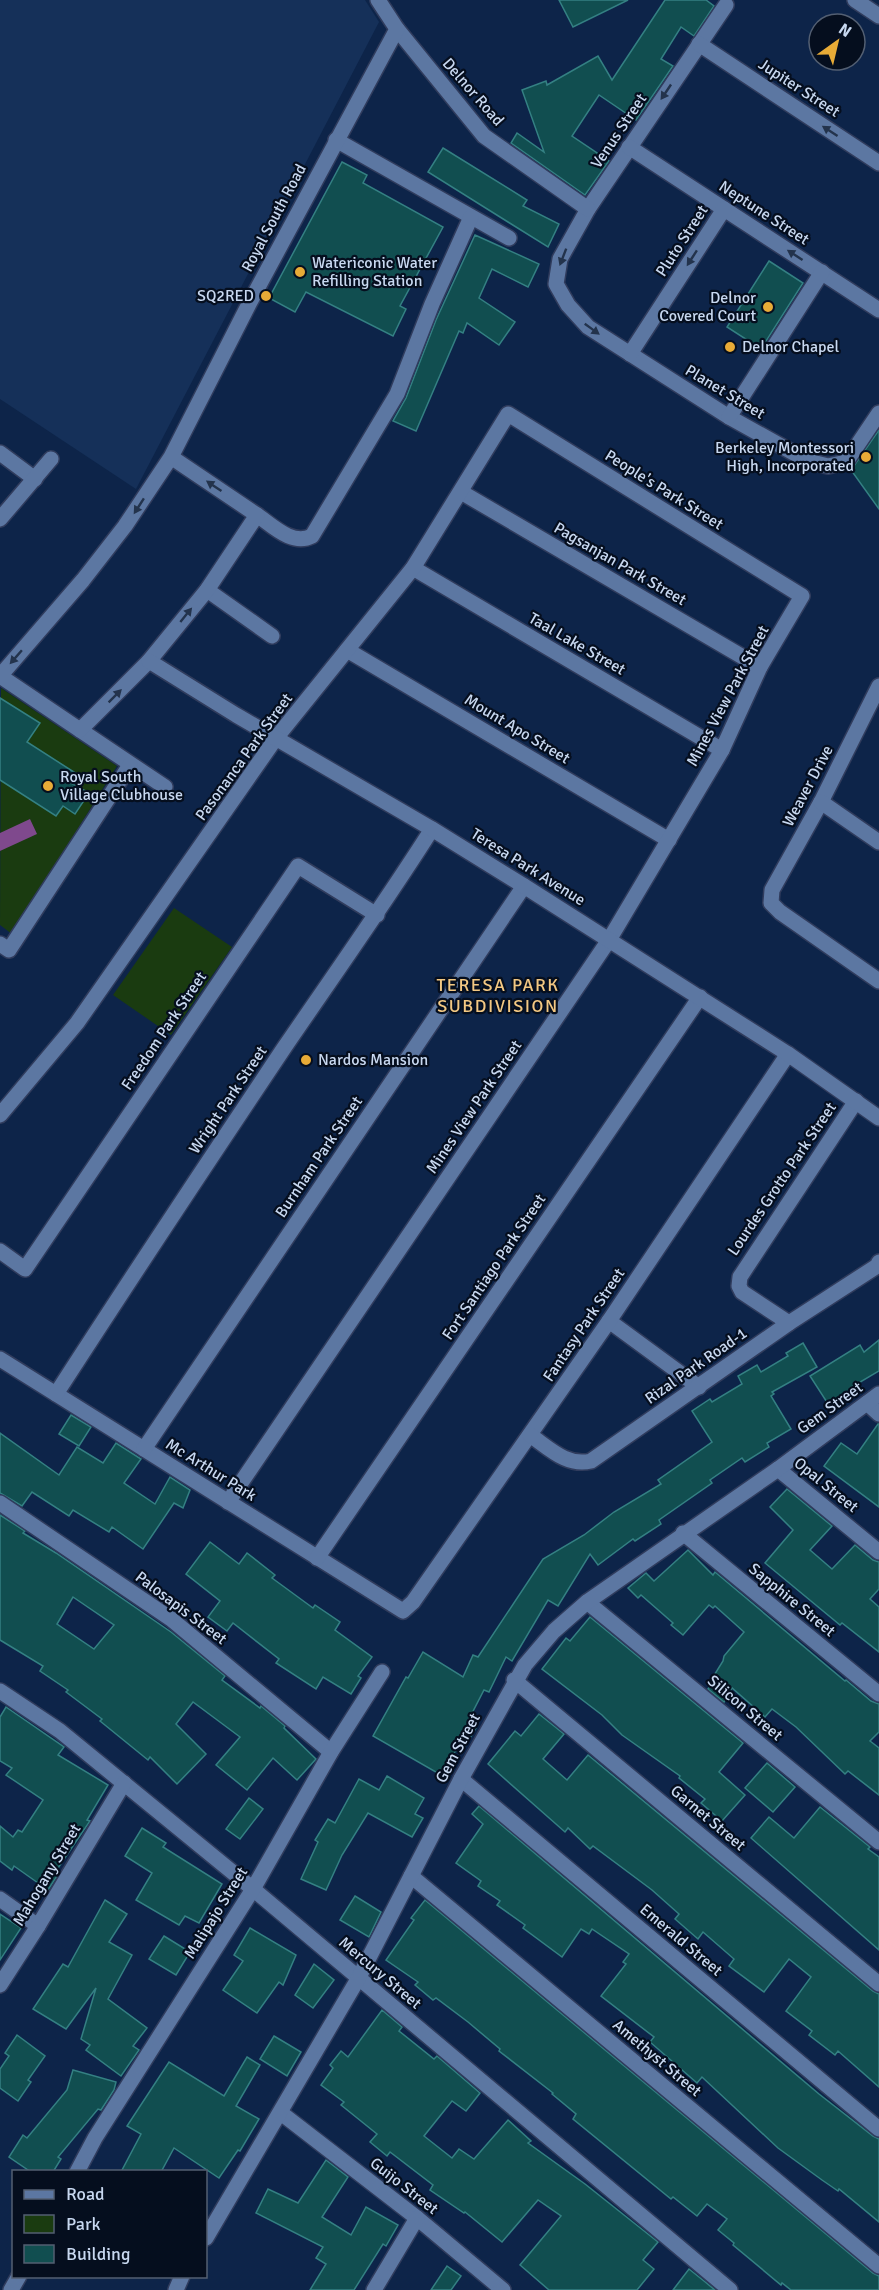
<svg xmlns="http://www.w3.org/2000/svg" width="879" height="2290" font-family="Signika,sans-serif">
<rect width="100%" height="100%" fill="#0d2449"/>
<!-- built -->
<path fill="#153059" d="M0 0H365L379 22 136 489 0 399Z"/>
<!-- green -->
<g fill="#1a3b10">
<path d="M1 688 117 766 12 934 0 925Z"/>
<path d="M174 908 232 947 171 1035 113 995Z"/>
</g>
<!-- water -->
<path fill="#7f498d" d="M30 819 37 834 0 851V833Z"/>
<!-- building -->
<g fill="#114e50" stroke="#348083" stroke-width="1.5" fill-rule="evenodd">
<path d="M559 0H628L573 27Z"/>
<path d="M665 0H706L714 6 694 36 681 27 661 59 673 66 636 120 599 95 572 136 609 161 585 195 511 143 517 133 544 152 522 90 546 81 547 85 598 56 612 80Z"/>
<path d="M443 148 527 200 523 206 559 224 548 247 428 172Z"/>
<path d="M342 162 367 175 363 183 443 227 400 306 406 309 393 336 306 292 295 312 269 298Z"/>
<path d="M475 235 539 264 528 287 492 269 479 298 515 322 499 345 467 323 463 333 459 331 416 431 393 421 406 398 436 320Z"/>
<path d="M769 261 803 283 761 349 727 327Z"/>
<path d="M879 430V509L851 470Z"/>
<path d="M0 698 40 723 27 742 77 774 71 783 89 793 75 814 63 806 56 816 0 780Z"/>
<path d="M879 1340V1371L850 1388 853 1392 830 1407 810 1376 860 1345 864 1352Z"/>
<path d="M803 1343 817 1367 772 1392 774 1394 771 1396 791 1429 767 1443 769 1447 745 1462 742 1458 710 1480 712 1483 659 1520 661 1524 635 1541 633 1539 598 1565 590 1554 558 1606 548 1600 512 1661 506 1657 489 1692 484 1690 467 1723 476 1728 461 1753 456 1750 441 1775 373 1736 406 1677 408 1678 423 1652 463 1677 473 1655 478 1657 543 1559 584 1535 614 1512 661 1484 658 1480 712 1442 692 1411 710 1399 712 1402 742 1384 738 1376 757 1365 761 1372 788 1356 786 1353Z"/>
<path d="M71 1415 91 1427 79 1446 59 1434Z"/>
<path d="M878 1424H879V1507L824 1466 841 1443 857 1454Z"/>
<path d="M0 1433 59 1475 77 1447 103 1463 116 1443 141 1459 124 1483 155 1504 170 1477 190 1490 183 1508 174 1503 143 1549 112 1527 109 1532 73 1510 69 1516 32 1492 22 1506 0 1493Z"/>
<path d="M787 1489 832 1526 810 1550 832 1569 855 1545 873 1560 879 1562V1589L870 1599 879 1607V1652L842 1623 840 1625 765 1563 793 1530 770 1507Z"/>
<path d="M0 1515 25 1531 23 1533 56 1553 171 1632 225 1676 222 1680 260 1708 261 1706 285 1726 284 1728 316 1759 297 1780 273 1758 247 1790 216 1765 240 1737 193 1702 176 1724 206 1754 177 1784 150 1757 148 1760 100 1721 102 1719 66 1692 68 1690 40 1671 43 1666 0 1640ZM73 1597 114 1625 94 1649 57 1624Z"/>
<path d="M210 1542 239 1564 247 1553 275 1575 272 1578 313 1608 315 1605 340 1622 335 1630 372 1657 358 1676 361 1678 351 1694 323 1677 316 1689 276 1663 279 1659 233 1623 227 1631 208 1617 220 1601 186 1574Z"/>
<path d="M688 1550 713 1575 715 1572 845 1681 846 1680 871 1701 879 1704V1732L870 1741 879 1748V1795L848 1771 845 1774 796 1727 772 1709 765 1717 732 1688 724 1702 708 1689 716 1679 713 1677 723 1661 724 1656 744 1632 715 1606 713 1608 709 1605 683 1635 671 1625 673 1623 641 1595 638 1598 628 1588 646 1573 654 1581Z"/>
<path d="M590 1617 743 1743 719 1772 745 1795 722 1821 701 1803 705 1799 679 1778 680 1776 622 1735 602 1715 542 1669 566 1638 570 1641Z"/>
<path d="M6 1707 64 1747 58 1755 108 1785 87 1820 90 1821 56 1871 59 1873 48 1890 14 1866 12 1870 0 1861V1826L13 1837 18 1830 22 1832 43 1800 6 1775 12 1768 0 1761V1717Z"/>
<path d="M539 1714 564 1734 543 1759 567 1780 588 1755 873 1991 879 1994V2087L838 2051 835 2055 809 2035 812 2031 786 2011 811 1977 789 1959 764 1992 729 1966 734 1959 703 1932 698 1939 675 1919 679 1914 652 1890 593 1846 590 1849 568 1828 565 1832 488 1764 515 1731 521 1736Z"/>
<path d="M767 1763 795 1787 773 1812 745 1788Z"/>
<path d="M387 1776 424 1798 415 1814 423 1818 412 1837 368 1813 342 1855 326 1890 301 1879 318 1842 315 1840 328 1819 335 1823 359 1779 379 1790Z"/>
<path d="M249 1798 263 1809 240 1839 226 1829Z"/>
<path d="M479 1806 819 2094 873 2136 879 2139V2222L839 2189 838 2191 822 2180 778 2148 702 2077 697 2083 650 2042 654 2037 601 1996 626 1964 623 1962 629 1954 592 1929 589 1934 581 1929 562 1957 523 1928 525 1925 497 1905 500 1901 478 1886 481 1881 456 1863 483 1824 472 1814Z"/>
<path d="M820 1807 870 1847 868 1849 879 1857V1950L751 1838 769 1817 794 1838Z"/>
<path d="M142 1828 166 1843 163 1847 222 1884 199 1923 185 1916 179 1925 136 1900 152 1873 125 1856Z"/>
<path d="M355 1896 381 1912 369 1937 340 1920Z"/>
<path d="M105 1900 127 1914 109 1942 132 1955 108 1999 147 2028 133 2046 139 2050 121 2076 86 2050 90 2045 81 2039 96 1988 66 2029 33 2009 63 1964 68 1967Z"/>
<path d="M425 1900 873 2273 879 2276V2290H791L782 2283 781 2285 733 2245 734 2243 718 2230 727 2219 707 2204 697 2216 673 2197 671 2199 573 2119 576 2114 552 2094 553 2093 499 2051 500 2049 468 2022 436 1998 433 2000 415 1985 418 1982 386 1960 414 1920 411 1918Z"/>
<path d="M0 1914 21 1928 0 1960Z"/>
<path d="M250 1928 296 1955 283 1985 279 1982 257 2013 223 1990 243 1961 234 1955Z"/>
<path d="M164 1936 190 1952 176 1975 149 1959Z"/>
<path d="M314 1964 334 1980 313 2008 295 1995Z"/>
<path d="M382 2010 402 2027 399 2031 434 2059 437 2056 480 2093 466 2111 452 2101 424 2136 452 2158 459 2149 474 2159 508 2120 531 2141 528 2143 585 2184 658 2242 643 2260 654 2269 637 2290H549L520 2265 561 2216 538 2200 502 2242 465 2212 464 2213 430 2190 433 2185 390 2152 387 2156 370 2142 377 2134 341 2105 344 2102 321 2085 333 2068 330 2065 341 2051 348 2057Z"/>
<path d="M17 2035 45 2056 28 2080 31 2082 18 2101 0 2088V2069L9 2056 5 2053Z"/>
<path d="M274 2036 301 2052 287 2076 260 2059Z"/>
<path d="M247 2057 260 2065 236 2106 259 2119 240 2151 238 2150 219 2178 174 2148 161 2172H121L141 2134 127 2126 169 2062 224 2096Z"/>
<path d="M73 2070 116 2082 114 2090 101 2110 98 2109 58 2157 61 2159 53 2172H31L9 2157 23 2135 27 2138 67 2090Z"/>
<path d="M326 2160 348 2177 322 2217 351 2235 366 2207 398 2225 386 2246 383 2244 354 2290H310L326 2264 316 2258 323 2247 256 2213 268 2189 298 2203Z"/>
<path d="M447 2266 461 2276 451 2290H431Z"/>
<path d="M689 2269 704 2281 715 2290H673Z"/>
</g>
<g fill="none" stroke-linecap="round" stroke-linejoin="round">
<!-- street casing -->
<g stroke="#303c5d" stroke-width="18">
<g id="street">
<path d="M855 0 879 16"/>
<path d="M726 5 588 209 560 259 556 284 568 305 588 327 729 417 808 461 828 466 846 462 879 413"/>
<path d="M397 29 484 136 588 209"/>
<path d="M699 44 879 163"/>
<path d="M336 140 509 238"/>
<path d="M629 147 879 310"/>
<path d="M630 354 724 209"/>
<path d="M729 417 822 272"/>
<path d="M0 453 35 479"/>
<path d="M461 492 760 667"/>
<path d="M257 515C273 526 292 546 312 536L397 394 432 304 471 217"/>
<path d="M0 519 51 459"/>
<path d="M413 568 722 750"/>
<path d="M207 590 272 636"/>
<path d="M347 650 669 840"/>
<path d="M879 686 821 802 772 890 771 903 780 912 879 981"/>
<path d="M80 730 165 787"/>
<path d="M821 802 879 842"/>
<path d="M0 944 9 950 130 765"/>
<path d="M0 1115 77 1023 276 738 413 568 508 414 802 596 760 667 722 750 609 940 228 1502"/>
<path d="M0 1251 25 1269 298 866 377 915"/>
<path d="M609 1321 699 1387"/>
<path d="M789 1323 742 1292 739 1286 740 1277 856 1101"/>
<path d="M0 1359 403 1611 413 1602 609 1321 788 1054"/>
<path d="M56 1394C131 1278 207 1163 284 1048 334 975 385 903 432 829"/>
<path d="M867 1403 879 1414"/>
<path d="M530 1435C549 1448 567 1467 591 1461L789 1323 877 1266 879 1262"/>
<path d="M144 1449 524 886"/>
<path d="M778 1469 879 1552"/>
<path d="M0 1503 171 1619 331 1752"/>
<path d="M683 1533 879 1694"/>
<path d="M317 1558 700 997"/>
<path d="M587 1602 879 1842"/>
<path d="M514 1680 879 1984"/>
<path d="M0 1691 60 1731 253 1889 730 2290"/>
<path d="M461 1779 879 2129"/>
<path d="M411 1876 879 2266"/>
<path d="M0 1899 38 1926"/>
<path d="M0 1985 38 1926 124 1783"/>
<path d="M281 2113 417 2218 503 2290"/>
<path d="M77 2172 95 2138 253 1889 331 1752 382 1672"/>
<path d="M11 2290 19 2276"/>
<path d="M374 2290 417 2218"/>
</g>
</g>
<!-- secondary casing -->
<g stroke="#303c5d" stroke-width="18">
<g id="secondary">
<path d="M171 457 257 515 207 590 149 661 80 730 0 676 83 580 125 526 171 457 249 304 397 29 378 0"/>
<path d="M149 661 236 715 432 829 524 886 788 1054 879 1118"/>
<path d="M206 2238 358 1979 461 1779 525 1665 554 1631 587 1602 778 1469 879 1394"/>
<path d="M176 2290 182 2276"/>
</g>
</g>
<!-- street -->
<use href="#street" stroke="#5c77a2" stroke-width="15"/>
<!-- secondary -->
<use href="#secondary" stroke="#5c77a2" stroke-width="15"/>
</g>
<!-- one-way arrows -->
<defs><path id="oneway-solid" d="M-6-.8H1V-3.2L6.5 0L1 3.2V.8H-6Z" transform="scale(1.5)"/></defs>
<g fill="#23334c">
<use href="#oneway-solid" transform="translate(666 92) rotate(124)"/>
<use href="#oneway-solid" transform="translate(830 131) rotate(-147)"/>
<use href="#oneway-solid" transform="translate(795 255) rotate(-147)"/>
<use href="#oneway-solid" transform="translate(563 257) rotate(111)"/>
<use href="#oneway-solid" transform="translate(692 258) rotate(123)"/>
<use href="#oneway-solid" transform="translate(592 329) rotate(36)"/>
<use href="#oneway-solid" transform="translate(214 486) rotate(-146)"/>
<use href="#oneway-solid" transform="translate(139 506) rotate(123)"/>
<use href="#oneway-solid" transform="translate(186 615) rotate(-51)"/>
<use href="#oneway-solid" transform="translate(16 657) rotate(131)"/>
<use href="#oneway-solid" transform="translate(115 696) rotate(-45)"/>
</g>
<!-- markers -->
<g fill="#e8ab37" stroke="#050e1e" stroke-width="2">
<circle cx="300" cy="272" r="6"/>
<circle cx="266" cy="296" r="6"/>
<circle cx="768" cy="307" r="6"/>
<circle cx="730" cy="347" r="6"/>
<circle cx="866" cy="457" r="6"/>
<circle cx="48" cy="786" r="6"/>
<circle cx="306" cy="1060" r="6"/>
</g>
<g text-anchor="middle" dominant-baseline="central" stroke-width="4.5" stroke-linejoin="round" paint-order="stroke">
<!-- street labels -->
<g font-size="16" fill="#c8d8f0" stroke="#050e1e">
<text transform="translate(799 88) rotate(33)">Jupiter Street</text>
<text transform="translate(473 92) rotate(49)">Delnor Road</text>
<text transform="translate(619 131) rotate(-56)">Venus Street</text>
<text transform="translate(764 213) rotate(33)">Neptune Street</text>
<text transform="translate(274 218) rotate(-62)">Royal South Road</text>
<text transform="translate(682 241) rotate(-57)">Pluto Street</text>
<text transform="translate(725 392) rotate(31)">Planet Street</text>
<text transform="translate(664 490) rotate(32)">People's Park Street</text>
<text transform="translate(620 564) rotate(30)">Pagsanjan Park Street</text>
<text transform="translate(577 644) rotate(30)">Taal Lake Street</text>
<text transform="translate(728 696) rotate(-62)">Mines View Park Street</text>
<text transform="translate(517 729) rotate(31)">Mount Apo Street</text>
<text transform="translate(244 757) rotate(-54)">Pasonanca Park Street</text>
<text transform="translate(808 786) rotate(-62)">Weaver Drive</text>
<text transform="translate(528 867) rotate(32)">Teresa Park Avenue</text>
<text transform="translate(164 1031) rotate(-56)">Freedom Park Street</text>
<text transform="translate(228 1100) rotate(-56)">Wright Park Street</text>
<text transform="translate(474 1107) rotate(-56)">Mines View Park Street</text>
<text transform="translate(319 1157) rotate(-56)">Burnham Park Street</text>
<text transform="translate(782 1179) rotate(-56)">Lourdes Grotto Park Street</text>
<text transform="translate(494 1267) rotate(-56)">Fort Santiago Park Street</text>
<text transform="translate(584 1325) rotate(-56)">Fantasy Park Street</text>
<text transform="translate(696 1366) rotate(-35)">Rizal Park Road-1</text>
<text transform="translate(830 1408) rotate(-36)">Gem Street</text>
<text transform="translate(211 1470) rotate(32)">Mc Arthur Park</text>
<text transform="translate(826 1485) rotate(39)">Opal Street</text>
<text transform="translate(792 1600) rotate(39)">Sapphire Street</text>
<text transform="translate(181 1608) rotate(37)">Palosapis Street</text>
<text transform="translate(745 1708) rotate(40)">Silicon Street</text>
<text transform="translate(458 1748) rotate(-62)">Gem Street</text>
<text transform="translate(708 1818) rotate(40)">Garnet Street</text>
<text transform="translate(47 1875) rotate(-59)">Mahogany Street</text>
<text transform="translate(216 1913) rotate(-58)">Malipajo Street</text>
<text transform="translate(681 1940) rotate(40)">Emerald Street</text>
<text transform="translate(380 1973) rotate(40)">Mercury Street</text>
<text transform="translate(657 2058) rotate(40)">Amethyst Street</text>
<text transform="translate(404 2186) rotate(38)">Guijo Street</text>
</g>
<!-- poi labels -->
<g font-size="16" fill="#c8d8f0" stroke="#050e1e" text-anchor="start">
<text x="312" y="263">Watericonic Water<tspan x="312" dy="18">Refilling Station</tspan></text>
<text x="254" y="296" text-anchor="end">SQ2RED</text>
<text x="756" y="298" text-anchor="end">Delnor<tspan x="756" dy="18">Covered Court</tspan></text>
<text x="742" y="347">Delnor Chapel</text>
<text x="854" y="448" text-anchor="end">Berkeley Montessori<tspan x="854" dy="18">High, Incorporated</tspan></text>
<text x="60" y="777">Royal South<tspan x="60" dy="18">Village Clubhouse</tspan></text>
<text x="318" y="1060">Nardos Mansion</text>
</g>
<!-- neighbourhood labels -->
<g font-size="18" letter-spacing="1.5" fill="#f3c883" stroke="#050e1e">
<text x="498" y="985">TERESA PARK<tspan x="498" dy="21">SUBDIVISION</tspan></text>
</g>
</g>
<!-- legend -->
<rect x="12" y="2170" width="195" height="108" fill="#050e1e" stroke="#535f72" stroke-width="1.5"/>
<rect x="24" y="2190" width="30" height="9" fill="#5c77a2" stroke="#535f72" stroke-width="1.5"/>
<text x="66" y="2200" font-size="18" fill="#c8d8f0">Road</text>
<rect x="24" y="2215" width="30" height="18" fill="#1a3b10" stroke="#535f72" stroke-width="1.5"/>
<text x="66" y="2230" font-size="18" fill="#c8d8f0">Park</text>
<rect x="24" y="2245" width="30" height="18" fill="#114e50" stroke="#535f72" stroke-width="1.5"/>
<text x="66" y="2260" font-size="18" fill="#c8d8f0">Building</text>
<!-- north arrow -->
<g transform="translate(837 42) rotate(34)"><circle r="28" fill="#050e1e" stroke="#535f72" stroke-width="1.5"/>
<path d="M0-4.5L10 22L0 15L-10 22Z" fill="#e8ab37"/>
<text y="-9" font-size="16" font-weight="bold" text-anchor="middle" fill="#c8d8f0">N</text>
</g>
</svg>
